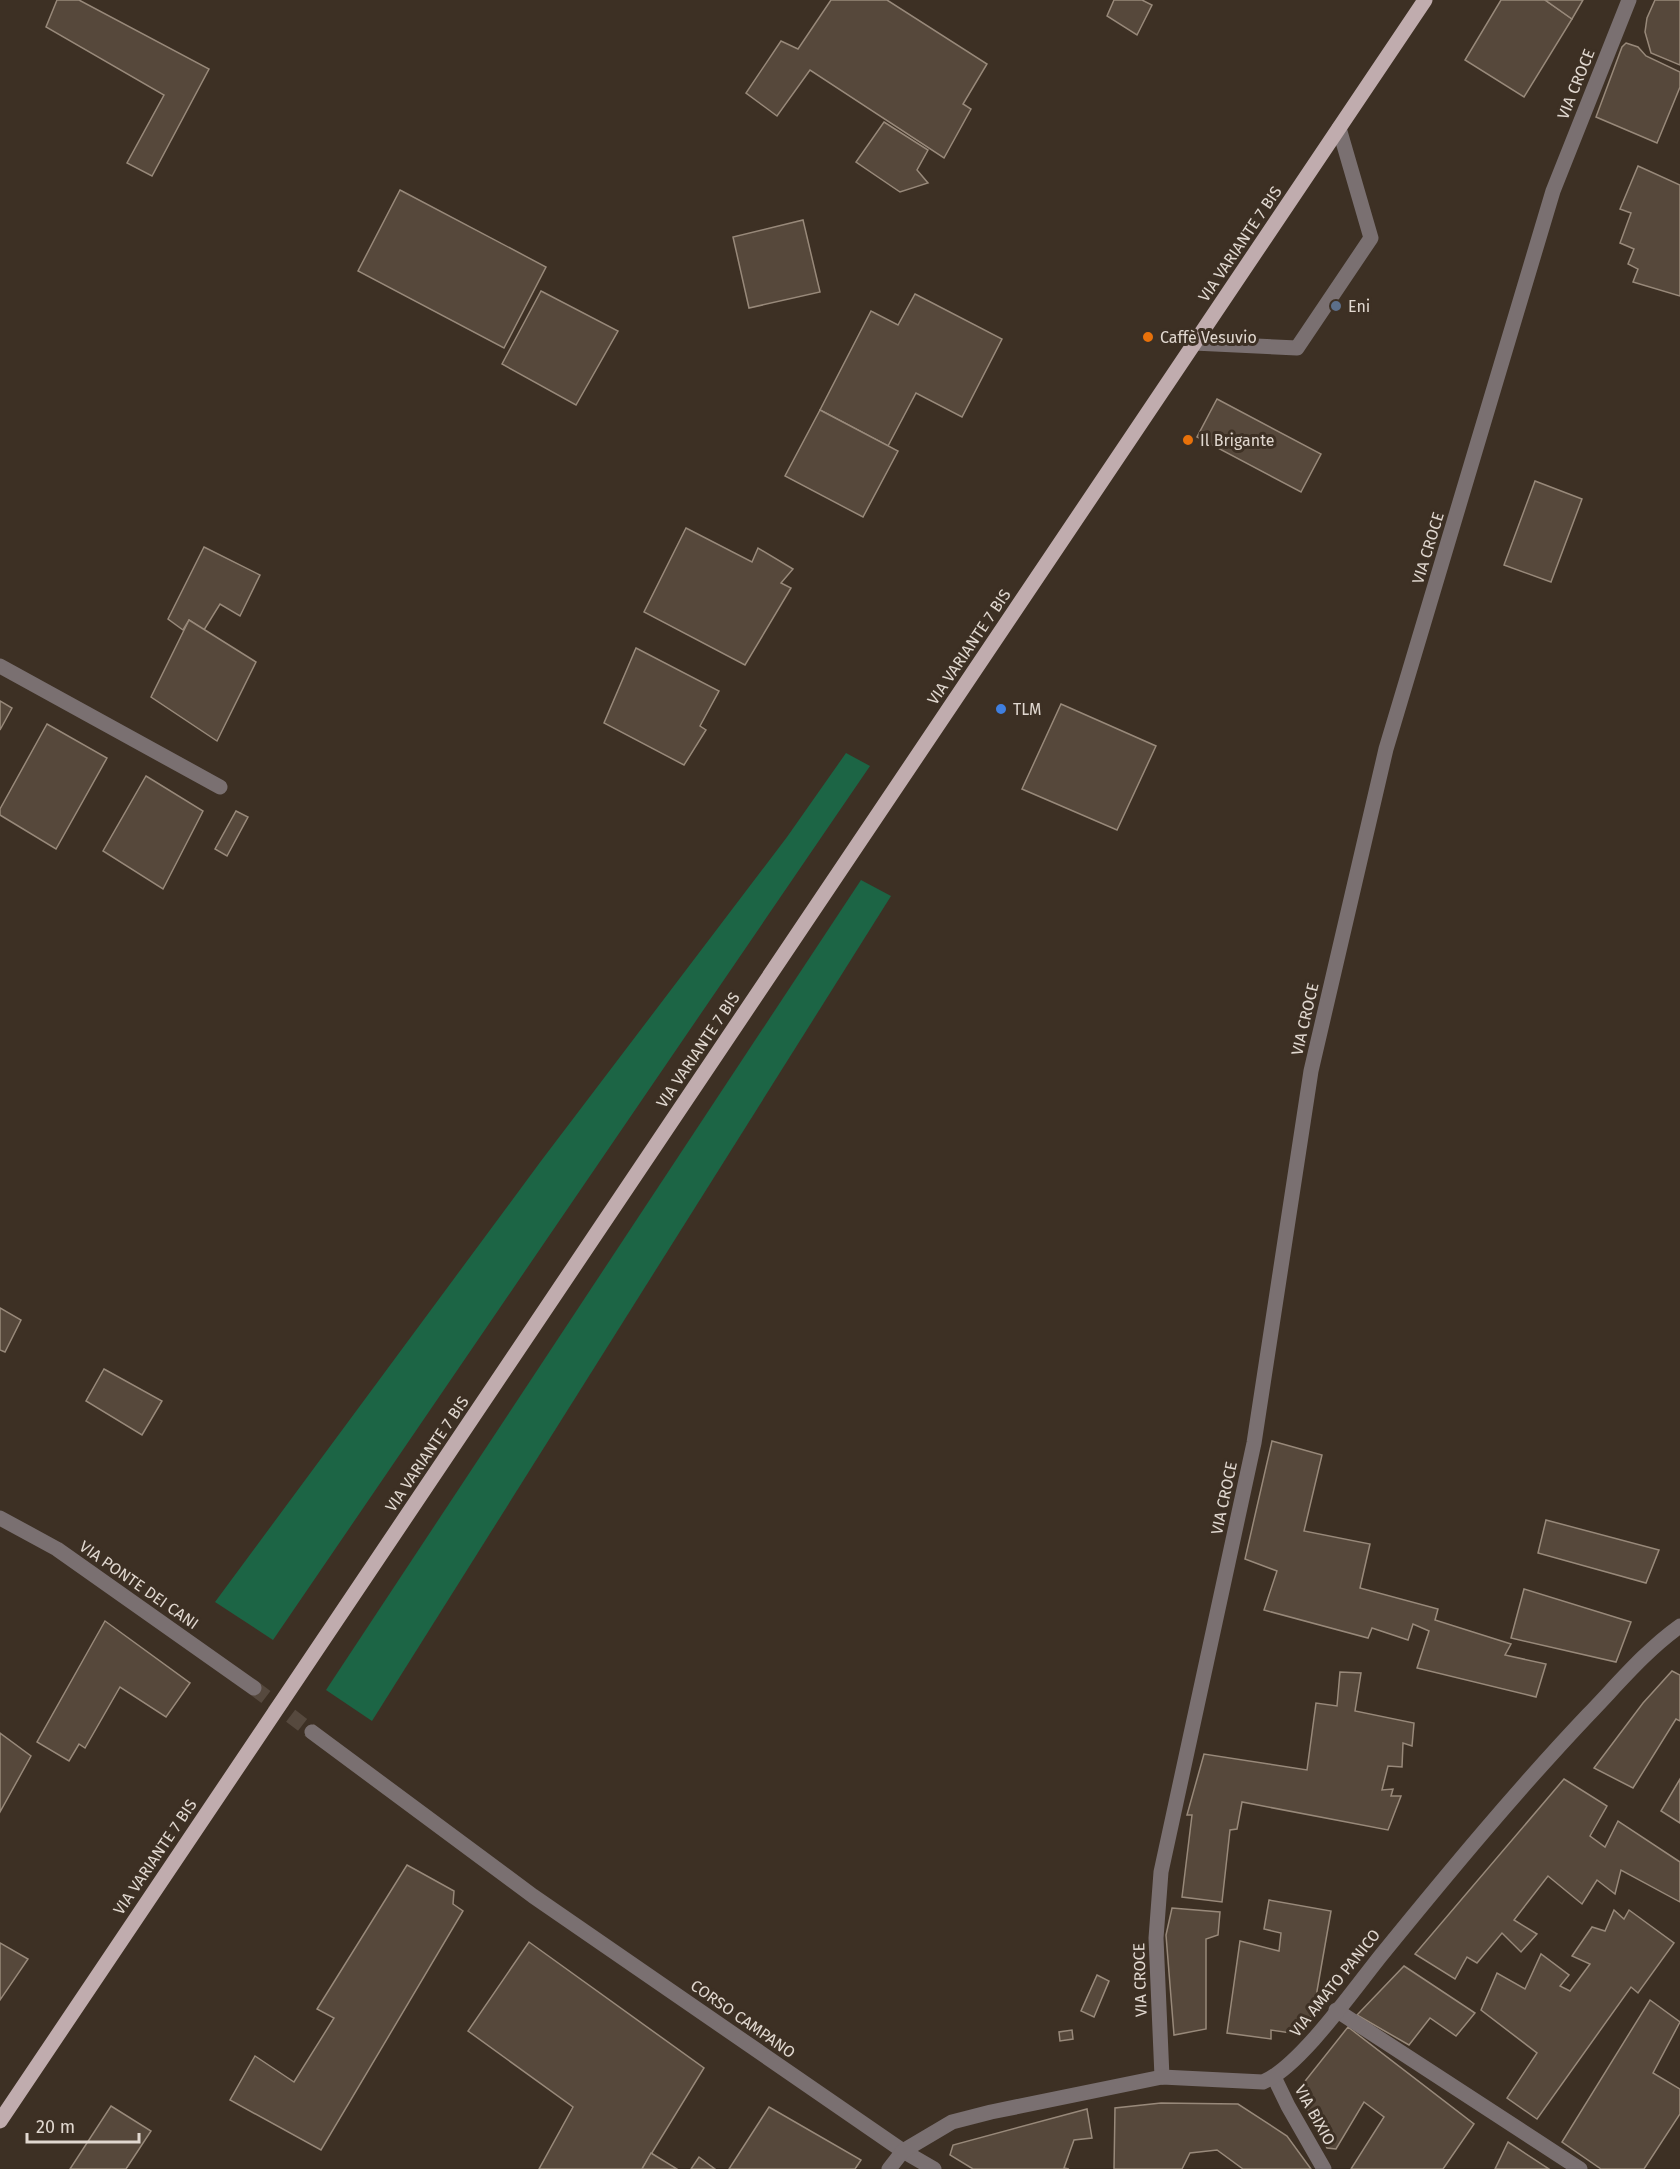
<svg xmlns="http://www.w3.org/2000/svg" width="1680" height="2169" font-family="'Fira Sans',sans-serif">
<rect width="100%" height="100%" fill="#3d3024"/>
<!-- green -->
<g fill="#1c6545">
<path d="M846 753 870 766 273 1640 215 1602 541 1161 787 837Z"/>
<path d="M861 880 891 896 372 1721 326 1690Z"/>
</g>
<!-- building -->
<g fill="#56483b" stroke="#98897a" stroke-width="1.5">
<path d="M57 0H79L209 69 152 176 127 163 164 95 46 27Z"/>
<path d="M831 0H887L987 64 963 104 971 109 944 158 810 70 777 116 746 93 781 41 798 49Z"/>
<path d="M1114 0H1142L1152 5 1137 35 1107 16Z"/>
<path d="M1501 0H1545L1572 19 1524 97 1465 60Z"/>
<path d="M1545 0H1583L1572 19Z"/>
<path d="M1655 0H1680V65L1651 53 1645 32 1647 18Z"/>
<path d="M1626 43 1638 47 1646 56 1680 72V87L1657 143 1596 117 1622 47Z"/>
<path d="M884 122 928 150 917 170 928 183 900 192 856 162Z"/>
<path d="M1638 166 1680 185V296L1633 282 1638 269 1628 264 1634 249 1620 243 1631 213 1620 209Z"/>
<path d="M400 190 546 267 504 348 358 271Z"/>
<path d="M803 220 820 292 749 308 733 237Z"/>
<path d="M541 291 618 331 576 405 502 364Z"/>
<path d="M915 294 1002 339 962 417 916 393 888 446 820 410 871 311 898 325Z"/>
<path d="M1217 399 1321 454 1301 492 1197 437Z"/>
<path d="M820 410 898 451 863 517 785 476Z"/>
<path d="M1535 481 1582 499 1551 582 1504 565Z"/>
<path d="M686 528 752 562 758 548 793 569 781 583 791 588 745 665 644 612Z"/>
<path d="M204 547 260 575 240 616 220 604 204 630 189 620 183 630 168 619Z"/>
<path d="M189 620 256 662 217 741 151 697Z"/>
<path d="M636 648 719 691 700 726 706 730 684 765 604 723Z"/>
<path d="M0 701 12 708 0 730Z"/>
<path d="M1061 704 1156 746 1117 830 1022 789Z"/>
<path d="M47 724 107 758 56 849 0 815V809Z"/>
<path d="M146 776 203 811 163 889 103 851Z"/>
<path d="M236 811 248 817 227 856 215 849Z"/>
<path d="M0 1308 21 1320 5 1352 0 1350Z"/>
<path d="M104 1369 162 1401 142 1435 86 1401Z"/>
<path d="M1272 1441 1322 1455 1304 1531 1370 1544 1360 1588 1438 1609 1435 1620 1511 1644 1505 1655 1546 1664 1536 1697 1417 1668 1429 1631 1413 1624 1408 1640 1372 1628 1368 1638 1264 1610 1277 1571 1245 1559Z"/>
<path d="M1546 1520 1659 1550 1646 1583 1538 1553Z"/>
<path d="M1524 1589 1631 1622 1616 1662 1511 1638Z"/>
<path d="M105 1621 190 1683 166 1717 120 1687 85 1748 79 1744 69 1761 37 1742Z"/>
<path d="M1672 1671 1680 1675V1721L1676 1719 1633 1788 1594 1768 1643 1703Z"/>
<path d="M1340 1672 1361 1673 1355 1711 1414 1723 1412 1746 1403 1743 1402 1767 1388 1766 1382 1790 1393 1789 1391 1796H1401L1388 1830 1242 1802 1237 1829 1230 1830 1222 1902 1182 1897 1192 1815H1187L1204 1754 1307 1770 1316 1703 1337 1706Z"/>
<path d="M0 1733 31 1756 0 1812Z"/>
<path d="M1564 1779 1607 1806 1590 1836 1605 1847 1618 1821 1680 1862V1902L1621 1870 1615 1894 1597 1880 1582 1904 1548 1876 1514 1920 1537 1934 1521 1952 1502 1933 1477 1963 1467 1957 1455 1979 1415 1954Z"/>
<path d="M1680 1779V1823L1661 1811Z"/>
<path d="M407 1865 454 1891 453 1904 463 1911 321 2150 230 2100 255 2056 294 2082 334 2018 317 2009Z"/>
<path d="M1269 1900 1331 1911 1313 2014 1298 2034 1271 2030V2039L1227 2033 1240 1941 1279 1951 1281 1933 1264 1929Z"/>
<path d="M1172 1908 1220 1912 1218 1935 1206 1939V2029L1174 2035 1166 1935Z"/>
<path d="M1614 1910 1624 1919 1629 1910 1674 1943 1638 1993 1631 1987 1537 2119 1507 2098 1537 2053 1481 2010 1497 1973 1525 1989 1541 1954 1569 1975 1560 1986 1570 1991 1590 1964 1572 1956 1592 1927 1605 1931Z"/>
<path d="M529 1942 704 2068 642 2169H539L573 2107 468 2031Z"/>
<path d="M0 1943 28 1959 0 2000Z"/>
<path d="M1404 1966 1475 2013 1456 2036 1430 2018 1409 2045 1357 2015Z"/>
<path d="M1097 1975 1109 1981 1094 2017 1081 2011Z"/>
<path d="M1650 2000 1680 2022 1653 2073 1680 2089V2114L1644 2169H1601L1562 2142Z"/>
<path d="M1348 2027 1474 2124 1443 2169H1351L1384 2117 1364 2102 1336 2149 1327 2148 1298 2090Z"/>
<path d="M1072 2030 1073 2039 1060 2041 1059 2032Z"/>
<path d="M1161 2103 1238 2104 1287 2136 1311 2169H1243L1217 2150 1190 2153 1182 2169H1114L1115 2108Z"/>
<path d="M111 2106 151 2131 126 2169H70Z"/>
<path d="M769 2107 861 2160 855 2169H729Z"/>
<path d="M1087 2109 1092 2138 1074 2140 1064 2168 1069 2169H973L950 2155 953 2145Z"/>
<path d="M1508 2142 1549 2169H1495Z"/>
<path d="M651 2153 677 2169H642Z"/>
<path d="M699 2157 715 2169H691Z"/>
</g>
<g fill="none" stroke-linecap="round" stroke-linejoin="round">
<!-- minor-tunnel -->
<path stroke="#56493e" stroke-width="15" stroke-dasharray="15 8" stroke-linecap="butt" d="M254 1688 312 1732"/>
<!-- minor -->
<g stroke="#7a7071" stroke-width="15">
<path d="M1194 343 1297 348 1371 238 1339 128"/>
<path d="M0 666 220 787"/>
<path d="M0 1518 57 1549 254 1688"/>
<path d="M312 1732 533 1896 903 2151 934 2169"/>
<path d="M1336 2010 1580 2169"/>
<path d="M1162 2077 1156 1938 1161 1872 1254 1443 1311 1071 1386 749 1553 191 1629 0"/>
<path d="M1274 2077 1288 2106 1324 2169"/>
<path d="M889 2169 903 2151 952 2122 991 2112 1162 2077 1263 2082C1300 2067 1356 1986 1383 1953 1449 1872 1516 1791 1588 1715 1618 1684 1645 1651 1680 1626"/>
</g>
<!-- major -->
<path stroke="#c0acae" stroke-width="15" d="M0 2121 1425 0"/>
</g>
<!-- markers -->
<circle fill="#5c6f8a" stroke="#3d3024" stroke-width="2" cx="1336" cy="306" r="6"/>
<g fill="#e8710a" stroke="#3d3024" stroke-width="2">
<circle cx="1148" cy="337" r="6"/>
<circle cx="1188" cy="440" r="6"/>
</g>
<circle fill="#3f7fe0" stroke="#3d3024" stroke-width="2" cx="1001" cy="709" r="6"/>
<g text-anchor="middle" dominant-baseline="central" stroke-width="6" stroke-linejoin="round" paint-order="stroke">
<!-- street labels -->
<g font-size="16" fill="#e1d8d0" stroke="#3d3024">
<text transform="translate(1576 84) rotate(-68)">VIA CROCE</text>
<text transform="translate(1240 244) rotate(-56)">VIA VARIANTE 7 BIS</text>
<text transform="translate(1428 548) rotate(-73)">VIA CROCE</text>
<text transform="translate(969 647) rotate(-56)">VIA VARIANTE 7 BIS</text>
<text transform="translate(1305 1019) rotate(-77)">VIA CROCE</text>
<text transform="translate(698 1050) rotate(-56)">VIA VARIANTE 7 BIS</text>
<text transform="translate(427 1454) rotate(-56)">VIA VARIANTE 7 BIS</text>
<text transform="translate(1224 1498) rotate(-78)">VIA CROCE</text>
<text transform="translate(139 1585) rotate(35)">VIA PONTE DEI CANI</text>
<text transform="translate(155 1857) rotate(-56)">VIA VARIANTE 7 BIS</text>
<text transform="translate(1140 1980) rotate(-92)">VIA CROCE</text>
<text transform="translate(1335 1983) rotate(-51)">VIA AMATO PANICO</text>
<text transform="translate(743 2019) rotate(35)">CORSO CAMPANO</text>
<text transform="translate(1315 2115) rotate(61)">VIA BIXIO</text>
</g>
<!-- poi labels -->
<g font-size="16" fill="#e1d8d0" stroke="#3d3024" text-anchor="start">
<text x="1348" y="306">Eni</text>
<text x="1160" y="337">Caffè Vesuvio</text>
<text x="1200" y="440">Il Brigante</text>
<text x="1013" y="709">TLM</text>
</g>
</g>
<!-- scale -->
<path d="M27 2133v9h112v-9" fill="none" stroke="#e1d8d0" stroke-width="3"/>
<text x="36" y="2133" font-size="18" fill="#e1d8d0" stroke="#3d3024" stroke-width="4.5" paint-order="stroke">20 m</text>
</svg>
